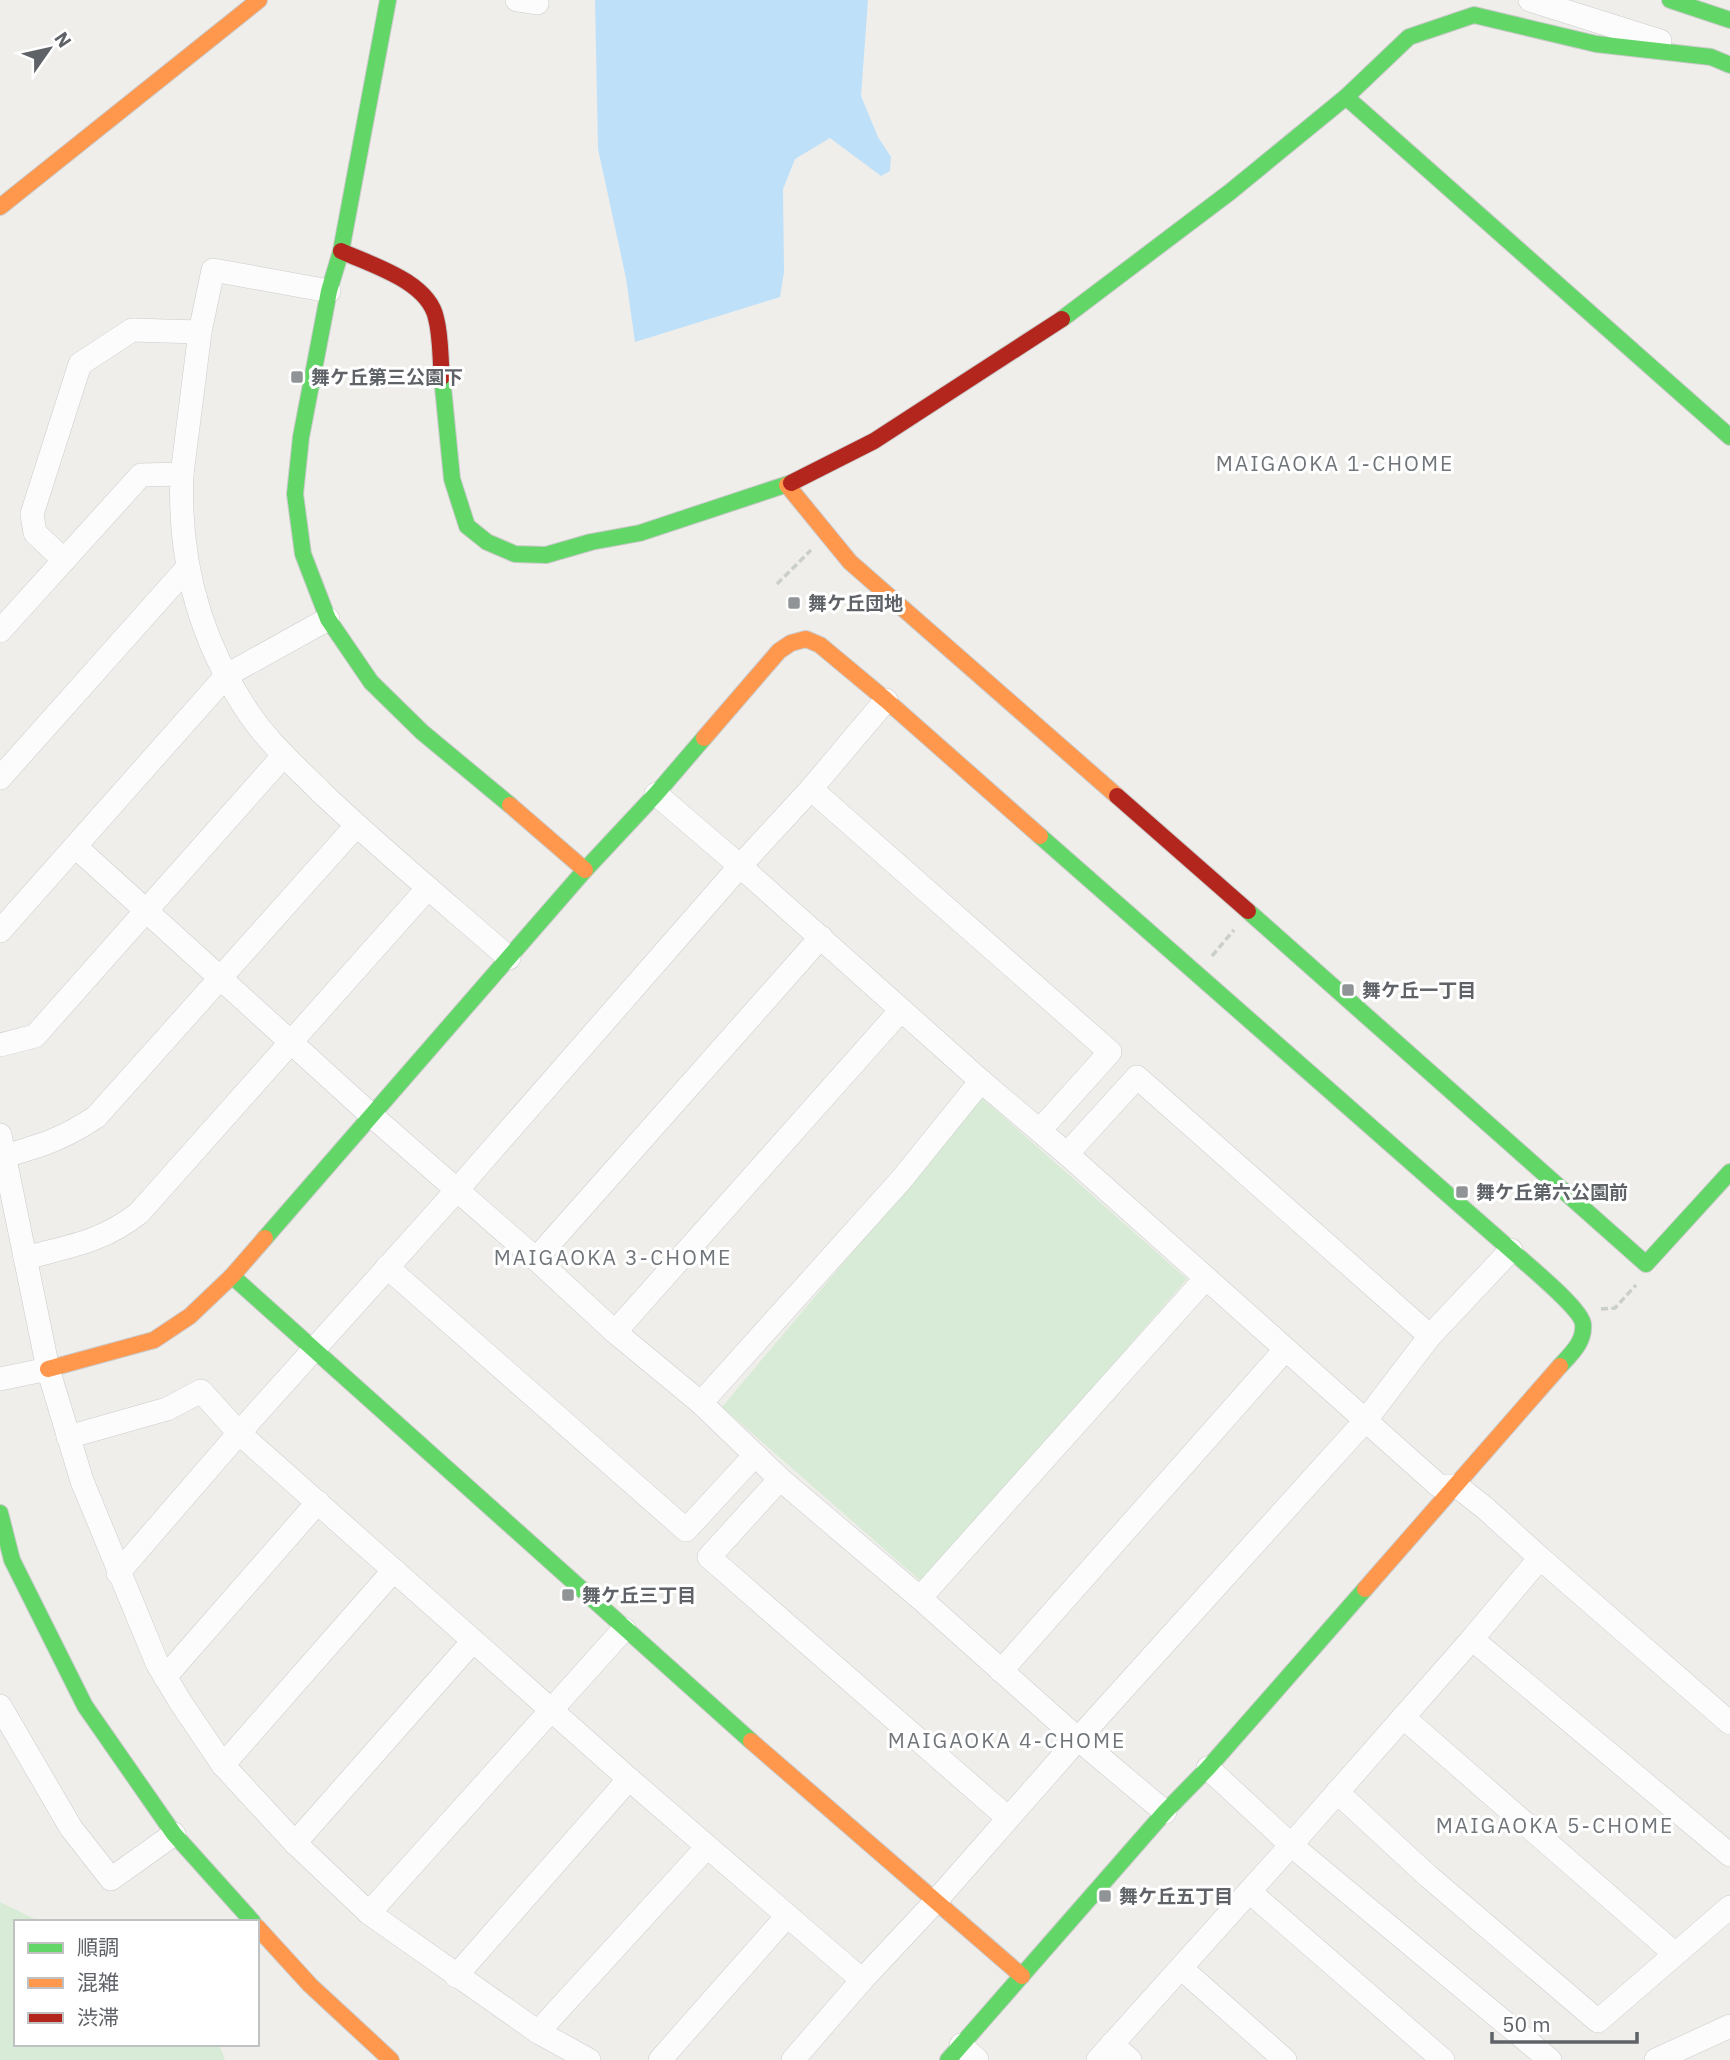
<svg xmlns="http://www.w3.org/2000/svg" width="1730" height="2060" font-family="'IBM Plex Sans','Noto Sans JP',sans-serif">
<rect width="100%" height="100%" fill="#efeeea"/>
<!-- green -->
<g fill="#d8ebd6">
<path d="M982 1098 1187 1279 923 1583 722 1407Z"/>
<path d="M0 1902 41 1922H16V2044H219L225 2060H0Z"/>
</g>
<!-- water -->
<path fill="#bfe0f9" d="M595 0H868L861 96 878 137 891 157 890 171 881 176 830 138 795 159 783 189 784 272 780 297 635 342 626 278 598 149Z"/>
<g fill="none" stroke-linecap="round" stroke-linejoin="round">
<!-- street casing -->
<g stroke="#cbcccc" stroke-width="24">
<g id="street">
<path d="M517 0 537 3"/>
<path d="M1530 0 1660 41"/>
<path d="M329 291 213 270 200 332 182 474C178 561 201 643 250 715 270 744 297 768 322 793 382 850 446 903 509 958"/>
<path d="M64 560 35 533 32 514 80 364 132 330 200 332"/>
<path d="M0 631 141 475 182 474"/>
<path d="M0 778 188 567"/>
<path d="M811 789 1110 1052 1040 1130"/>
<path d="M656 794 740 866 981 1081 1067 1154 1439 1486H1457L1485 1508 1540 1558 1730 1723"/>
<path d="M76 847 371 1115 536 1259 615 1332 701 1403 780 1479 920 1598 1078 1739 1165 1812"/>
<path d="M0 931 227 675 328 619"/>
<path d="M0 1045 35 1036 284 755"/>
<path d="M0 1135 48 1369 82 1481 157 1663 181 1703 223 1765 295 1843 369 1913 538 2032 589 2060"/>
<path d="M1067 1154 1137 1077 1430 1336"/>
<path d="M5 1156C42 1145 63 1139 96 1117L356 826"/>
<path d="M25 1258C70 1246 102 1242 139 1213L428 888"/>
<path d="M536 1259 821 937"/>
<path d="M387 1267 686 1530 755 1455"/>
<path d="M615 1332 901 1010"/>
<path d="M0 1379 48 1369"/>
<path d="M701 1403 901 1180 981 1081"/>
<path d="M68 1437 167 1409 201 1391 239 1433 629 1779 862 1980"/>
<path d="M780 1479 709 1557 1008 1818"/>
<path d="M118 1573 239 1433 457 1190 740 866 811 789 886 700"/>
<path d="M920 1598 1206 1278"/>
<path d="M1472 1639 1730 1855"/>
<path d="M1001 1671 1285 1350"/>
<path d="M165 1677 318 1502"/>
<path d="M0 1706 71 1828 111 1879 174 1834"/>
<path d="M1403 1717 1675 1954"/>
<path d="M223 1765 394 1570"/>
<path d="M1208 1768 1291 1845 1550 2060"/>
<path d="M1337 1792 1428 1876 1598 2021 1730 1907"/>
<path d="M295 1843 473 1641"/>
<path d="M1250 1892 1443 2060"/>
<path d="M369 1913 624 1629"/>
<path d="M1181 1968 1285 2060"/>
<path d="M456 1976 629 1779"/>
<path d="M538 2032 706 1848"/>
<path d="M1112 2044 1130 2060"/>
<path d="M961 2045 977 2060"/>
<path d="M660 2060 787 1916"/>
<path d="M793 2060 862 1980 935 1902 1078 1739 1365 1421 1430 1336 1511 1250"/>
<path d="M1098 2060 1291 1845 1472 1639 1540 1558"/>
<path d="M1656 2060 1730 2026"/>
</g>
</g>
<!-- fast casing -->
<g stroke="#cacacb" stroke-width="18">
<g id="fast">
<path d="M388 0 341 251 329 291 301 437 295 494 303 554 328 619 371 682 422 732 510 805"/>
<path d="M1670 0 1730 20"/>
<path d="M1346 97 1730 437"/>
<path d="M1062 319 1230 192 1346 97 1409 37 1474 15 1596 44 1711 57 1730 65"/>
<path d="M442 377 452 479 467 526 487 542 515 554 546 555 591 542 640 533 791 483"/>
<path d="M1040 836 1511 1250C1526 1264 1581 1308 1583 1324 1585 1342 1570 1355 1560 1366"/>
<path d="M1248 911 1646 1264 1730 1172"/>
<path d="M265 1238 585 870 656 794 704 738"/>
<path d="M232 1276 751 1741"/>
<path d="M0 1513 12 1560 85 1706 174 1834 253 1922"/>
<path d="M948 2060 1165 1812 1208 1768 1365 1589"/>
</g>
</g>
<!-- slow casing -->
<g stroke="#cacacb" stroke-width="18">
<g id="slow">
<path d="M0 207 259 0"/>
<path d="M787 485 850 562 1117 796"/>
<path d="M704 738 779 651 791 643 806 639 820 645 886 700 1040 836"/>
<path d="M510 805 585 870"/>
<path d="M48 1369 154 1340 190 1316 232 1276 265 1238"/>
<path d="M1365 1589 1560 1366"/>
<path d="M751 1741 1022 1976"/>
<path d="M257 1927 310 1985 391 2060"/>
</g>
</g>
<!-- jam casing -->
<g stroke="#cacacb" stroke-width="18">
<g id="jam">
<path d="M341 251C371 265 428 281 436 318 441 337 440 358 442 377"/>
<path d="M791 483 874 441 1062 319"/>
<path d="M1117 796 1248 911"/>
</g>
</g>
<!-- path -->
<g stroke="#cacfcc" stroke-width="3.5" stroke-dasharray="7 3.5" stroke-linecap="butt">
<path d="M777 584 811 550"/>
<path d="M1212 956 1234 930"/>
<path d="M1601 1309 1615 1308 1636 1285"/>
</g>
<!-- street -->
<use href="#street" stroke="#fdfcfc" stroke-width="23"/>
<!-- fast -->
<use href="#fast" stroke="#63d668" stroke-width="16"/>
<!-- slow -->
<use href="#slow" stroke="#ff974d" stroke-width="16"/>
<!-- jam -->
<use href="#jam" stroke="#b3261e" stroke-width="16"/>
</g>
<!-- markers -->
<g fill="#919496" stroke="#fff" stroke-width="2.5">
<rect x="290" y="370" width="14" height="14" rx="3.5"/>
<rect x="787" y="596" width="14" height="14" rx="3.5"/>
<rect x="1341" y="983" width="14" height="14" rx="3.5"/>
<rect x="1455" y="1185" width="14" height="14" rx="3.5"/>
<rect x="561" y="1588" width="14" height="14" rx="3.5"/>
<rect x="1098" y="1889" width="14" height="14" rx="3.5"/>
</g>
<g text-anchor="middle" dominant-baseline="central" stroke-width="6" stroke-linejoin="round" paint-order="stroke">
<!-- poi labels -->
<g font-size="19" font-weight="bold" fill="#5f6368" stroke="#fff" text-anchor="start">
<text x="311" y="377">舞ケ丘第三公園下</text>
<text x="808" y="603">舞ケ丘団地</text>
<text x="1362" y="990">舞ケ丘一丁目</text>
<text x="1476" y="1192">舞ケ丘第六公園前</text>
<text x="582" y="1595">舞ケ丘三丁目</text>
<text x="1119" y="1896">舞ケ丘五丁目</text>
</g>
<!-- neighbourhood labels -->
<g font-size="21" letter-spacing="2" fill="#70757a" stroke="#fff">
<text x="1335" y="463">MAIGAOKA 1-CHOME</text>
<text x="613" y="1257">MAIGAOKA 3-CHOME</text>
<text x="1007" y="1740">MAIGAOKA 4-CHOME</text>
<text x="1555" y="1825">MAIGAOKA 5-CHOME</text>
</g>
</g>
<!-- legend -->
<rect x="14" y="1920" width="245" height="126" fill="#ffffff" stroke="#bfc1c3" stroke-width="2"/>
<rect x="28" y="1943" width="35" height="10" fill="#63d668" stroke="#bfc1c3" stroke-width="2"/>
<text x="77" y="1955" font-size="21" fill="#5f6368">順調</text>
<rect x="28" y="1978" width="35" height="10" fill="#ff974d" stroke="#bfc1c3" stroke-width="2"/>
<text x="77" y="1990" font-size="21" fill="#5f6368">混雑</text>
<rect x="28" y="2013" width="35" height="10" fill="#b3261e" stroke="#bfc1c3" stroke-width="2"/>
<text x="77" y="2025" font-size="21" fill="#5f6368">渋滞</text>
<!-- north arrow -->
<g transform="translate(49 49) rotate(56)" stroke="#ffffff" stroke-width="5" paint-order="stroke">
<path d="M0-5L12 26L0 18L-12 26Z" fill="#5f6368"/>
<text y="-10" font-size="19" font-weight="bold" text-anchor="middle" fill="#5f6368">N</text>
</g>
<!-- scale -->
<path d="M1492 2032v10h145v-10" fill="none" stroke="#5f6368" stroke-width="3.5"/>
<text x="1502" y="2032" font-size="21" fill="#5f6368" stroke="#ffffff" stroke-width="5" paint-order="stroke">50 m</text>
</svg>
